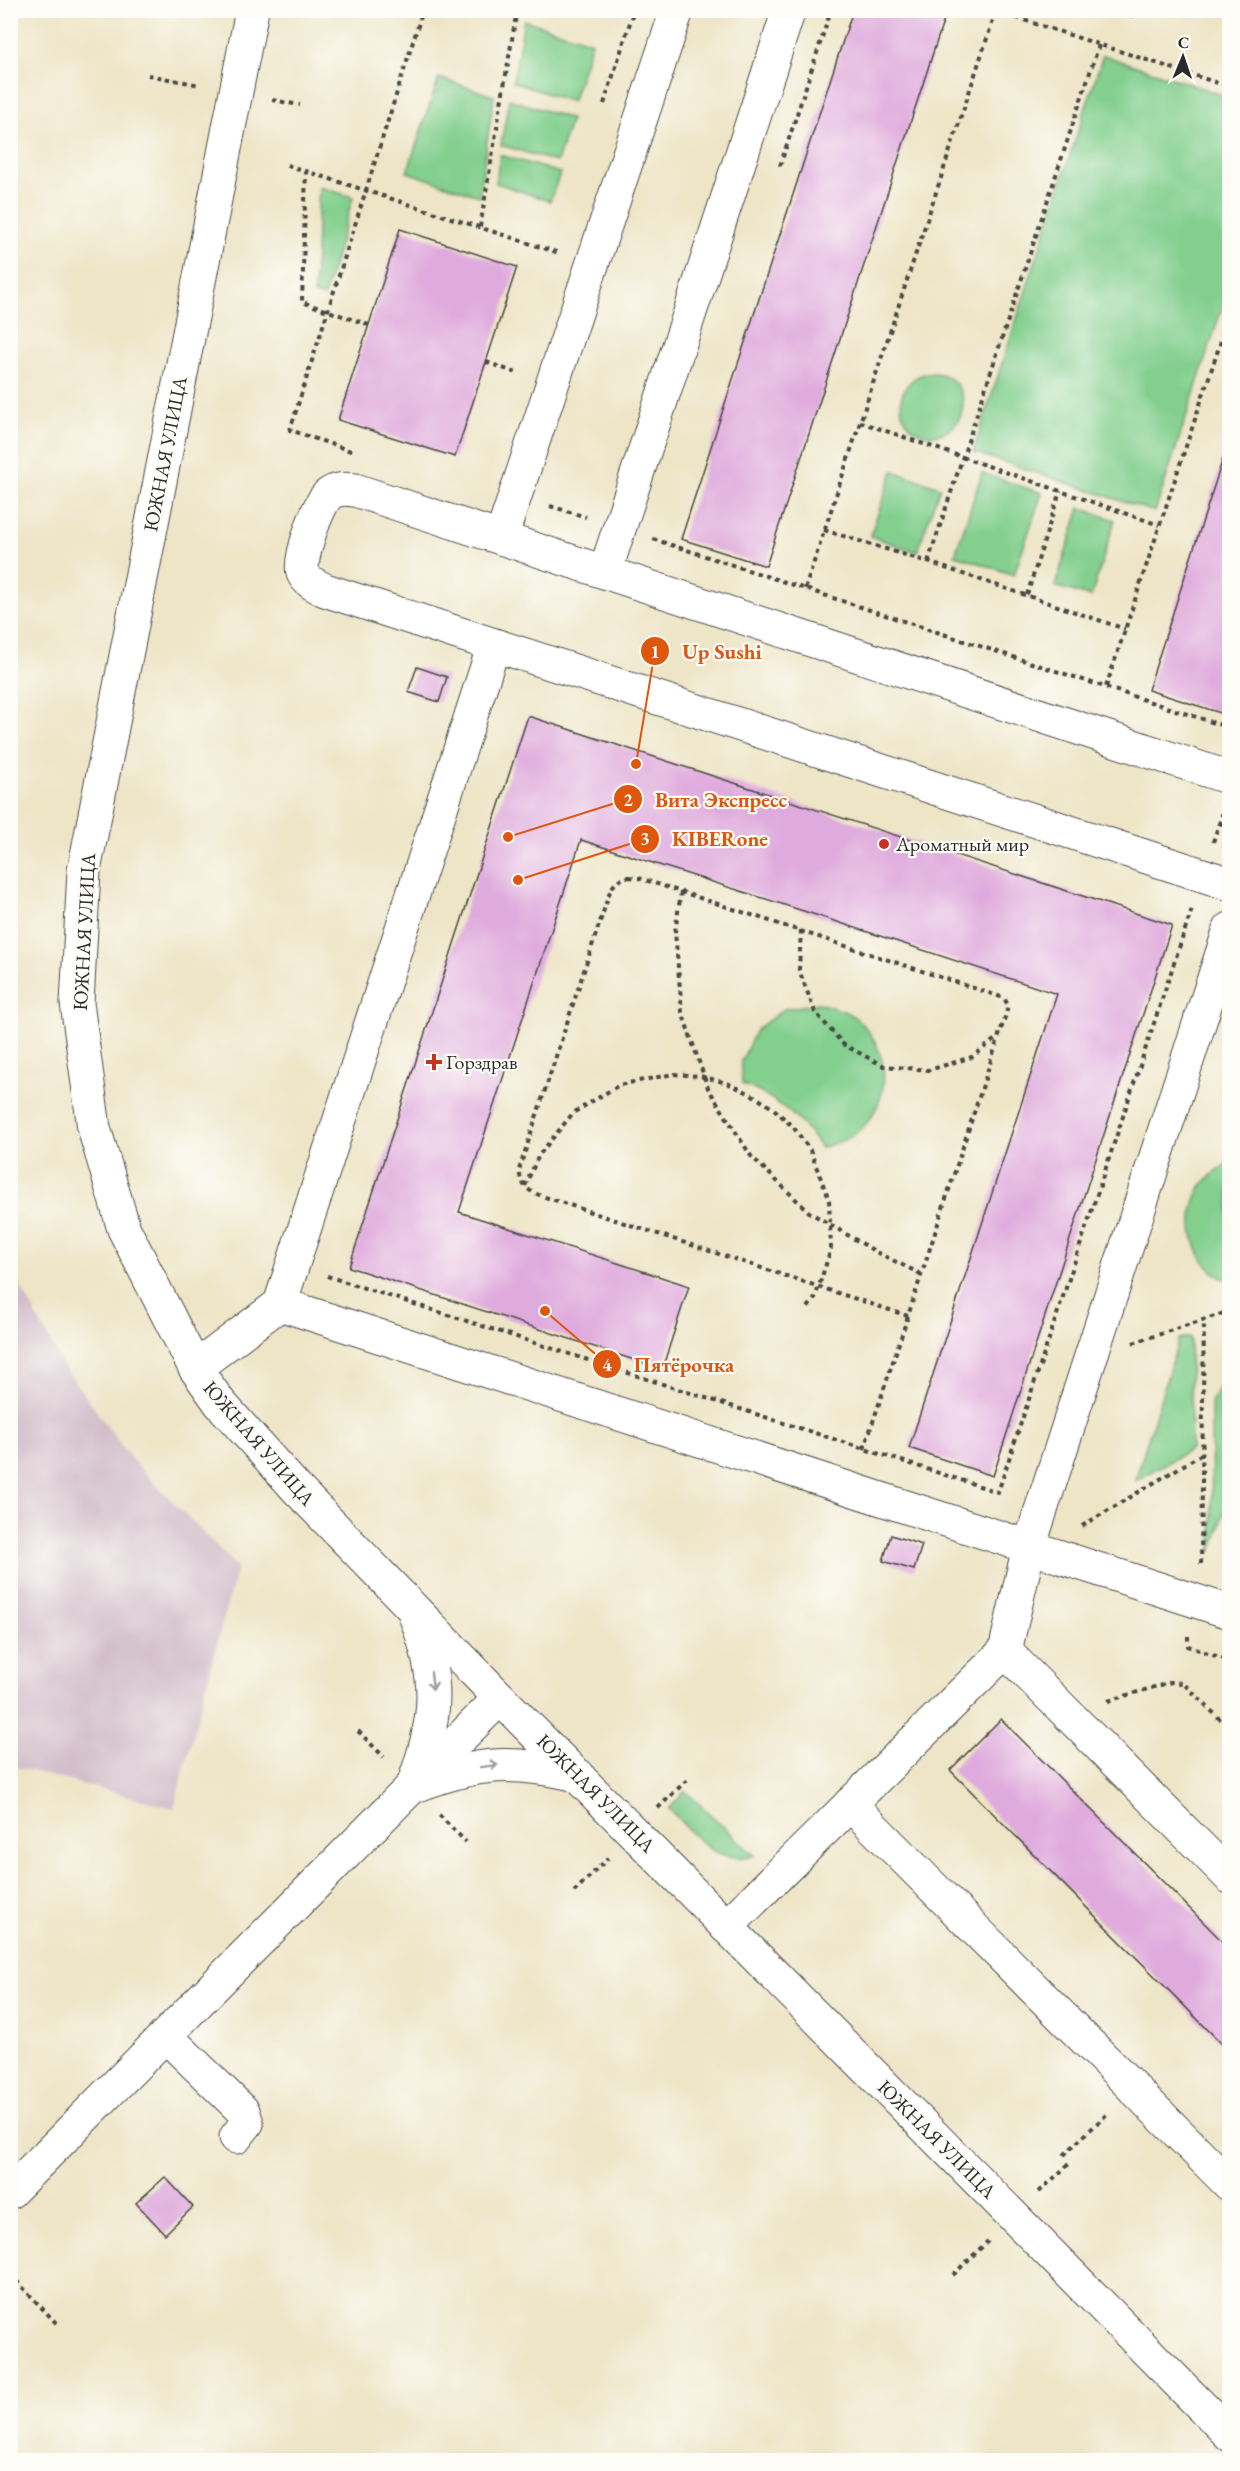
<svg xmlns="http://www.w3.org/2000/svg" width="1240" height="2471" font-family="'EB Garamond',serif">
<rect width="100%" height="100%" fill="#fdfcf7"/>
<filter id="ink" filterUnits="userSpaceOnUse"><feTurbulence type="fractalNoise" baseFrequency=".0167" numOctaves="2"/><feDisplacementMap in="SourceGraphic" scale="12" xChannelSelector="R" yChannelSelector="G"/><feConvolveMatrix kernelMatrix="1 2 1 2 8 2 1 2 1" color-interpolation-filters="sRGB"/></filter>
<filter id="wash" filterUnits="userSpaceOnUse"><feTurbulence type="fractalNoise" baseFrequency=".008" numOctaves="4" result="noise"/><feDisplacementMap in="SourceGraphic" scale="24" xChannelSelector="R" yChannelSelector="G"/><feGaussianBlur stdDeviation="1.35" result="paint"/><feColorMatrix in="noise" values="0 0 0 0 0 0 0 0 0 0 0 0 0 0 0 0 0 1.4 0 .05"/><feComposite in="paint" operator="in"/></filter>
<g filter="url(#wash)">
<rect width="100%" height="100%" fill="#eee5c7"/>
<!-- industrial -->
<path fill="#d1bdc9" d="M10 1266 64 1367 132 1460 237 1567 174 1808 11 1766Z"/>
<!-- green -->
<g fill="#82cf8e" stroke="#567d5c" stroke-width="1.5">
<path d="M524 20 592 42 572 102 513 82Z"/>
<path d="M1103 55 1229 97V287L1155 512 973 452Z"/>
<path d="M439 78 494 96 479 196 407 172Z"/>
<path d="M509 99 571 119 557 162 501 145Z"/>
<path d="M500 155 560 173 550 201 496 183Z"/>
<path d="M319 187 353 197 324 297 314 294Z"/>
<circle cx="932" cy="404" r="31"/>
<path d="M893 471 940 487 917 552 870 536Z"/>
<path d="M982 473 1042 493 1014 575 955 555Z"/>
<path d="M1080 508 1115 520 1091 597 1055 586Z"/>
<path d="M819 1003C829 1007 844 1009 853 1016 892 1046 895 1103 855 1134 846 1141 831 1144 821 1148 800 1117 777 1098 742 1084L741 1062 756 1030 784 1009Z"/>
<path d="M1229 1163V1281C1193 1268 1182 1218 1201 1187 1208 1176 1219 1169 1229 1163Z"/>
<path d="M1190 1337 1191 1449 1135 1481 1179 1339Z"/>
<path d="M1229 1367V1499L1212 1552 1211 1402Z"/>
<path d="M685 1791 755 1856C710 1863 698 1838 669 1809Z"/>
</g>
<g id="blocks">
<!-- building -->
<g fill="#dfaadd">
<path d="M853 10H947L766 566 681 539Z"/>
<path d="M1112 10H1133L1131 17Z"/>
<path d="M400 229 517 267 455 457 338 420Z"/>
<path d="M1229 440H1230V716L1148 690Z"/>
<path d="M417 667 447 677 439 702 408 692Z"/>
<path d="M528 716 1172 925 993 1476 909 1448 1057 994 819 916 581 840 459 1212 689 1286 662 1369 349 1267Z"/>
<path d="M891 1535 922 1545 914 1570 883 1561Z"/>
<path d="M1001 1719 1230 1949V2052L950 1770Z"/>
<path d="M165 2177 193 2207 165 2234 136 2203Z"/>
</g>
</g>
</g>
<g filter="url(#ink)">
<use href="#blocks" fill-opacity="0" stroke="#484742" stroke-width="1.5"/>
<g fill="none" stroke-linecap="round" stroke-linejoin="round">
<!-- minor casing -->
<g stroke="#484742" stroke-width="35">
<g id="minor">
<path d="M252 10 84 871 77 1003 94 1128 124 1229 195 1368 220 1403 297 1489 500 1698 1230 2435"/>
<path d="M501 538 677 10"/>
<path d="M605 572 789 10"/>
<path d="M1230 778 355 490C345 489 336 488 328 495 318 504 298 560 303 573 307 582 317 586 325 590L1230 884"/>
<path d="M280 1304 1230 1612"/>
<path d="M195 1368 280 1304 494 645"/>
<path d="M1005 1651 1230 1877"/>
<path d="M415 1780C438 1716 440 1679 415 1615"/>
<path d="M418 1785C480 1761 514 1761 578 1775"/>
<path d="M850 1804 1230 2185"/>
<path d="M726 1927 1005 1651 1029 1547 1230 929"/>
<path d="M166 2036 243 2111 247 2123 236 2137"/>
<path d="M10 2192 500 1698"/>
</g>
</g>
<!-- path -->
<g stroke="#484742" stroke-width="4" stroke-dasharray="4.5 4.5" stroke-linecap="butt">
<path d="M148 75 200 85"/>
<path d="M272 100 300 105"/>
<path d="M604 104 634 10"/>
<path d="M287 165 559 253"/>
<path d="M780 166 831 10"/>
<path d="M306 170 302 302 369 325"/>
<path d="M480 227 517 10"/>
<path d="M486 362 517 373"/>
<path d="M860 422 1159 525"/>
<path d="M351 451 290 430 423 10"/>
<path d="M550 506 586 517"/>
<path d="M824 530 928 562 1125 629"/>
<path d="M653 539 1230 728"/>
<path d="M928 562 1099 45"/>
<path d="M805 589 996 11 1230 87"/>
<path d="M1027 595 1060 491"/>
<path d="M1106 687 1230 314"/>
<path d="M1219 823 1230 826"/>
<path d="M1213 842 1223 812"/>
<path d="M629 877 639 878 1004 998 1008 1005 1006 1014 908 1316 542 1196C527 1191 521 1185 519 1170L609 894C613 884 618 879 629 877Z"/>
<path d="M681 892 675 932 682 1012 708 1088 751 1156 809 1212 878 1253 921 1274"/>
<path d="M801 930 799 970 815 1012 844 1045 884 1066 929 1070 972 1057 998 1037"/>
<path d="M525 1186 539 1155 573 1113 619 1085 673 1074 700 1076 727 1083 751 1094 774 1109 794 1128 810 1150 829 1200 831 1249 815 1298 807 1309"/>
<path d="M327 1276 998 1492 1192 909"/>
<path d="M1133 1343 1230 1311"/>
<path d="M864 1449 908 1316"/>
<path d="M1082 1526 1202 1454"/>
<path d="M1201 1564 1204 1319"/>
<path d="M1188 1636V1646L1230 1661"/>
<path d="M1108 1701 1171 1682 1183 1683 1230 1729"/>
<path d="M358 1731 384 1757"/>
<path d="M658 1808 690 1777"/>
<path d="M439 1815 466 1842"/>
<path d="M574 1892 608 1858"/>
<path d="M1064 2155 1109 2112"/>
<path d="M1039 2192 1071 2162"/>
<path d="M10 2274 57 2324"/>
<path d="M953 2275 988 2241"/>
</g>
<!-- minor -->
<use href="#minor" stroke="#fff" stroke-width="33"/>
</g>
<!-- one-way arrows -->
<defs><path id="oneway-shaft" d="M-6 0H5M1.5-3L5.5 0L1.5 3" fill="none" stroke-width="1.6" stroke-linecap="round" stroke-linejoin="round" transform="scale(1.5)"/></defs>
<g stroke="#a0a0a0">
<use href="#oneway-shaft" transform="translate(432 1681) rotate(83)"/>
<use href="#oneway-shaft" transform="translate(489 1766) rotate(-7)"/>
</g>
</g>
<!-- markers -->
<g fill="#c8321e" stroke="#fdfcf7" stroke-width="2">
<circle cx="884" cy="844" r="6"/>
<path d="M431 1053h6v6h6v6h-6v6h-6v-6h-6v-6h6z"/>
</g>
<g text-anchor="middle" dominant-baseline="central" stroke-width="4.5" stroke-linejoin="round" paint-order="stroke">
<!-- street labels -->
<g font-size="20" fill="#2b2b2b" stroke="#fdfcf7">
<text transform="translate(165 454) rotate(-79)">ЮЖНАЯ УЛИЦА</text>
<text transform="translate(84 932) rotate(-87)">ЮЖНАЯ УЛИЦА</text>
<text transform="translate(259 1443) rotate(49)">ЮЖНАЯ УЛИЦА</text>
<text transform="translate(596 1793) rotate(45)">ЮЖНАЯ УЛИЦА</text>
<text transform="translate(937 2139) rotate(45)">ЮЖНАЯ УЛИЦА</text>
</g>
<!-- poi labels -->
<g font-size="20" fill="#2b2b2b" stroke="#fdfcf7" text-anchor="start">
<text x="896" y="844">Ароматный мир</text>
<text x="446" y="1062">Горздрав</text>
</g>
</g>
<!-- callouts -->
<path fill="none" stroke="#df570e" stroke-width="2" d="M636 764L655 651M508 837L628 799M518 880L645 839M545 1311L607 1364"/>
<g fill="#df570e" stroke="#fdfcf7" stroke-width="2">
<circle cx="636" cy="764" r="6"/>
<circle cx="508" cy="837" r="6"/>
<circle cx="518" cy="880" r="6"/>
<circle cx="545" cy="1311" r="6"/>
<circle cx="655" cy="651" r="15"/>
<circle cx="628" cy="799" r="15"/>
<circle cx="645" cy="839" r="15"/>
<circle cx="607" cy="1364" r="15"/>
</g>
<g font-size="18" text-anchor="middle" font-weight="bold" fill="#fff">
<text x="655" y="658">1</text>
<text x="628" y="806">2</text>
<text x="645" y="845">3</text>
<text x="607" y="1371">4</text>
</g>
<g font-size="21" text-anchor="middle" font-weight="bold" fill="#df570e" stroke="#fdfcf7" stroke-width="4.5" stroke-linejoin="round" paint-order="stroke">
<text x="722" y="659">Up Sushi</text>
<text x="721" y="807">Вита Экспресс</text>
<text x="720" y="846">KIBERone</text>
<text x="684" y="1372">Пятёрочка</text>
</g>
<!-- margin -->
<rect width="1240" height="2471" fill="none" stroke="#fdfcf7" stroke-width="36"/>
<!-- north arrow -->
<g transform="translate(1183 57) rotate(2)" stroke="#fdfcf7" stroke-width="4.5" paint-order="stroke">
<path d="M0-4.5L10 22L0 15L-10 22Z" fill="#2b2b2b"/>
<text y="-9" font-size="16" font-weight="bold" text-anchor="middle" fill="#2b2b2b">С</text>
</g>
</svg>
